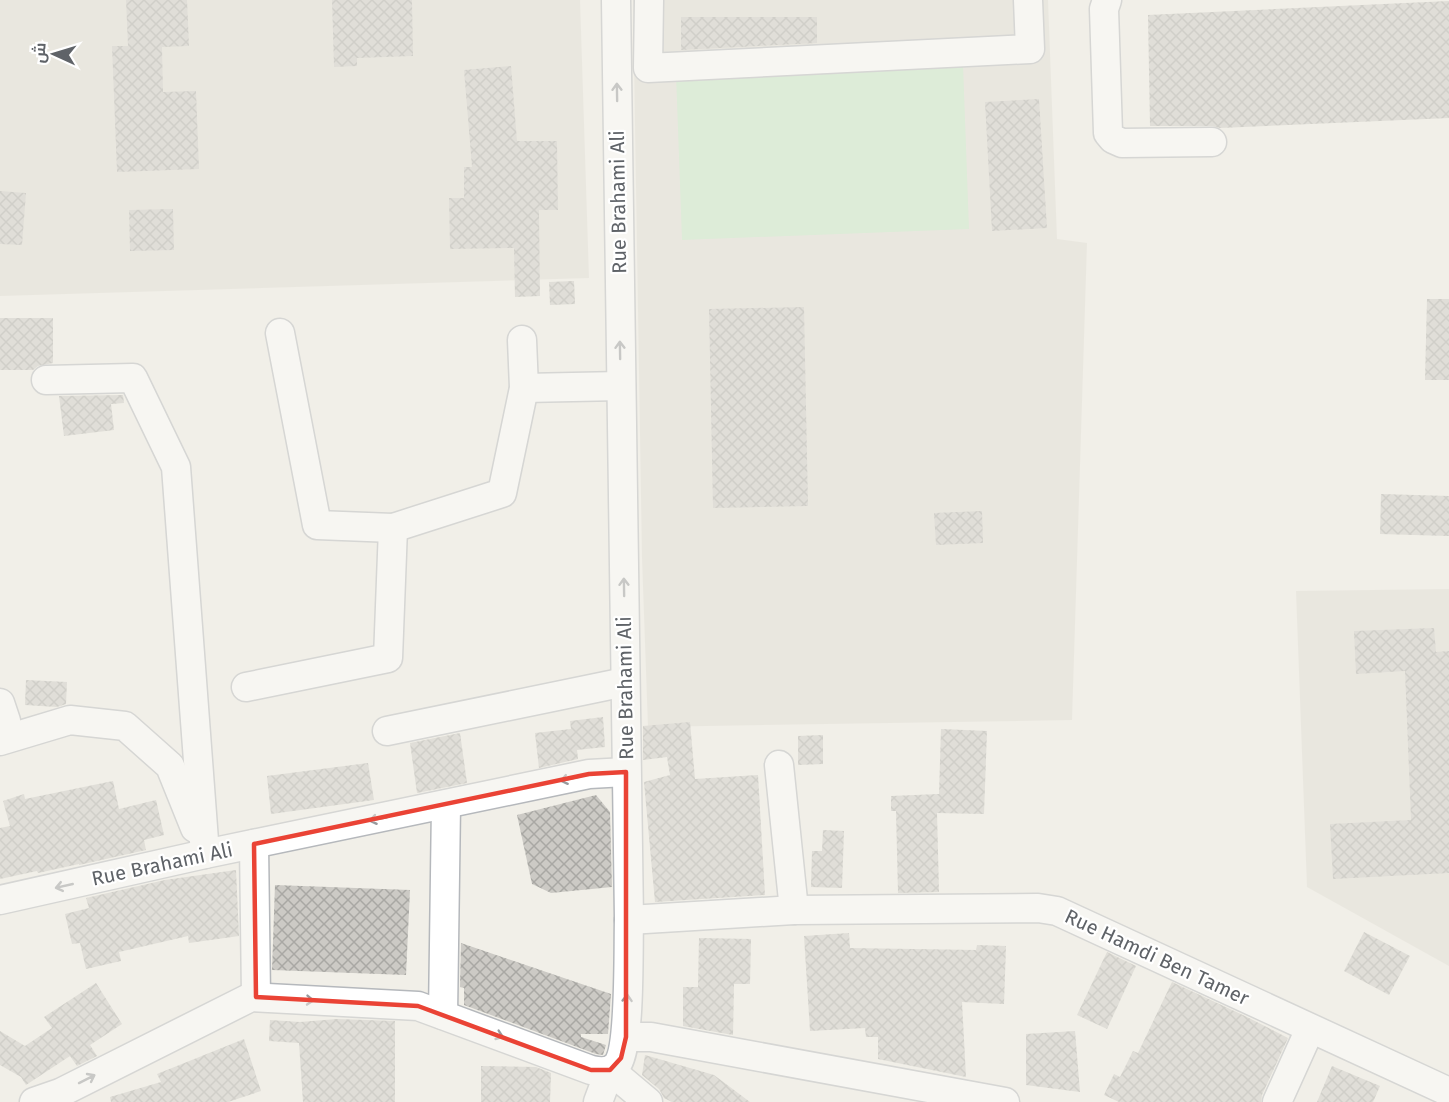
<svg xmlns="http://www.w3.org/2000/svg" width="1449" height="1102" font-family="'Fira Sans',Cairo,sans-serif">
<defs>
<pattern id="building-cross-hatch" width="8" height="8" patternUnits="userSpaceOnUse" patternTransform="scale(1.5)"><rect width="8" height="8" fill="#cccac5"/><path d="M0 0l8 8M0 8l8-8" fill="none" stroke="#a9a8a4"/></pattern>
</defs>
<rect width="100%" height="100%" fill="#f1efe8"/>
<!-- education -->
<g fill="#e1ded6">
<path d="M0 0H580L589 278 0 296Z"/>
<path d="M633 0H1048L1057 239 1087 243 1072 720 648 727 642 558Z"/>
<path d="M1449 589V966L1307 887 1296 591Z"/>
</g>
<!-- grass -->
<path fill="#c5e8c5" d="M963 64 969 229 682 240 676 74Z"/>
<!-- building -->
<g fill="url(#building-cross-hatch)">
<path d="M126 0H187L189 46 162 47 163 92 196 91 199 169 117 172 112 46H128Z"/>
<path d="M332 0H412L413 56 357 58V66L334 67Z"/>
<path d="M1449 1V118L1220 128 1212 126H1150L1148 15Z"/>
<path d="M681 17H817V43L681 50Z"/>
<path d="M511 66 517 141H557L558 210H539L540 296 515 297 514 248 450 249 449 198H464V167H472L464 70Z"/>
<path d="M1039 99 1047 228 992 231 985 102Z"/>
<path d="M0 191 26 193 22 245 0 244Z"/>
<path d="M173 209 174 250 130 251 129 210Z"/>
<path d="M574 281 575 304 550 305 549 282Z"/>
<path d="M1427 299H1449V380H1425Z"/>
<path d="M804 307 808 506 713 508 709 309Z"/>
<path d="M0 318H53V363L38 366 33 370H0Z"/>
<path d="M123 395 124 403 111 404 114 430 64 436 59 396Z"/>
<path d="M1381 494 1449 496V536L1380 534Z"/>
<path d="M982 511 983 543 936 545 934 513Z"/>
<path d="M1434 628 1436 652 1449 651V873L1333 879 1330 824 1411 820 1405 671 1356 674 1354 631Z"/>
<path d="M26 680 67 682 66 704 57 707 25 705Z"/>
<path d="M603 717 605 747 577 750 578 759 539 768 535 733 571 729 570 721Z"/>
<path d="M690 722 695 779 758 775 765 895 655 902 644 782 670 775 667 757 643 760V726Z"/>
<path d="M941 729 987 731 984 814 937 813 939 892 898 893 896 811H891V796L939 794Z"/>
<path d="M460 733 467 783 417 793 410 743Z"/>
<path d="M823 735V764L798 765V736Z"/>
<path d="M368 763 374 800 271 814 267 776Z"/>
<path d="M113 781 119 809 156 800 164 835 144 840 146 850 79 865V864L38 873 37 871 0 879V828L10 826 3 801 24 794 25 799Z"/>
<path d="M596 795 610 812 612 887 551 893 532 884 517 815Z"/>
<path d="M823 830 844 831 842 888 811 887 812 851H822Z"/>
<path d="M236 870 239 936 189 943 188 936 119 952 121 961 86 969 80 943 72 944 65 914 89 908 86 898 165 880Z"/>
<path d="M275 885 410 890 406 975 272 970Z"/>
<path d="M1364 932 1410 956 1389 995 1344 971Z"/>
<path d="M849 933 850 948 976 950 977 945 1006 946 1004 1004 962 1002 966 1077 878 1059V1037H866L865 1028 810 1031 804 936Z"/>
<path d="M699 938 751 939 750 984H734L733 1035 683 1026V987H698Z"/>
<path d="M461 943 611 994 608 1034H581V1037L606 1045 603 1055 596 1054 464 1005V988L460 987Z"/>
<path d="M1107 952 1136 966 1107 1029 1077 1015Z"/>
<path d="M1172 982 1245 1016 1288 1038 1262 1095 1261 1102H1119L1104 1095 1114 1074 1120 1077 1133 1051 1138 1053Z"/>
<path d="M96 983 122 1024 90 1045 97 1056 77 1066 70 1056 26 1085 21 1077 0 1065V1031L25 1046 52 1028 44 1017Z"/>
<path d="M337 1019 395 1021V1102H303L299 1043 269 1041 270 1020 300 1022Z"/>
<path d="M1075 1031 1080 1092 1026 1085V1034Z"/>
<path d="M244 1039 261 1091 228 1102H111L110 1097 161 1082 157 1074Z"/>
<path d="M645 1055 714 1075 750 1102H672L664 1098 659 1089 642 1075Z"/>
<path d="M481 1066 536 1067 551 1073 550 1102H481Z"/>
<path d="M1332 1066 1380 1086 1373 1102H1317Z"/>
</g>
<g fill="none" stroke-linecap="round" stroke-linejoin="round">
<!-- minor casing -->
<g stroke="#b5b8bc" stroke-width="31">
<g id="minor">
<path d="M649 0 648 68 1030 49 1028 0"/>
<path d="M1107 0 1104 9 1108 133 1113 139 1122 143 1212 142"/>
<path d="M280 333 317 525 393 528 502 493 524 388 522 340"/>
<path d="M46 380 133 378 176 467 205 854"/>
<path d="M524 388 621 386"/>
<path d="M246 687 388 658 393 528"/>
<path d="M0 703 6 721 0 729"/>
<path d="M387 731 625 682"/>
<path d="M0 741 70 720 125 726 170 766 195 828"/>
<path d="M779 765 794 910"/>
<path d="M254 844 256 997"/>
<path d="M0 900 205 854 589 774 626 772"/>
<path d="M629 920 794 910 1038 908 1057 911 1449 1092"/>
<path d="M443 1015 446 805"/>
<path d="M626 1037H651L1005 1102"/>
<path d="M34 1102 60 1093 251 997 418 1006 591 1070C600 1072 609 1073 616 1066 631 1050 628 946 629 920L616 0"/>
<path d="M598 1102 610 1070 648 1102"/>
<path d="M1277 1102 1310 1029"/>
</g>
</g>
<!-- minor -->
<use href="#minor" stroke="#fff" stroke-width="28"/>
</g>
<!-- one-way arrows -->
<defs><path id="oneway-shaft" d="M-6 0H5M1.5-3L5.5 0L1.5 3" fill="none" stroke-width="1.6" stroke-linecap="round" stroke-linejoin="round" transform="scale(1.5)"/></defs>
<g stroke="#979a9d">
<use href="#oneway-shaft" transform="translate(617 92) rotate(-91)"/>
<use href="#oneway-shaft" transform="translate(620 350) rotate(-91)"/>
<use href="#oneway-shaft" transform="translate(624 587) rotate(-91)"/>
<use href="#oneway-shaft" transform="translate(569 779) rotate(168)"/>
<use href="#oneway-shaft" transform="translate(378 819) rotate(169)"/>
<use href="#oneway-shaft" transform="translate(64 886) rotate(167)"/>
<use href="#oneway-shaft" transform="translate(305 1000) rotate(3)"/>
<use href="#oneway-shaft" transform="translate(627 1003) rotate(-88)"/>
<use href="#oneway-shaft" transform="translate(495 1034) rotate(20)"/>
<use href="#oneway-shaft" transform="translate(87 1079) rotate(-27)"/>
</g>
<!-- marked area -->
<path d="M0 0H1449V1102H0ZM626 772V1037L621 1058 610 1070H591L418 1006 256 997 254 844 589 774Z" fill="#f1efe8" fill-opacity=".55" fill-rule="evenodd"/>
<path fill="none" stroke="#ea4335" stroke-width="4.5" stroke-linejoin="round" d="M626 772V1037L621 1058 610 1070H591L418 1006 256 997 254 844 589 774Z"/>
<g text-anchor="middle" dominant-baseline="central" stroke-width="4.5" stroke-linejoin="round" paint-order="stroke">
<!-- street labels -->
<g font-size="20" fill="#5f6368" stroke="#fff">
<text transform="translate(618 202) rotate(-91)">Rue Brahami Ali</text>
<text transform="translate(625 688) rotate(-91)">Rue Brahami Ali</text>
<text transform="translate(162 864) rotate(-12)">Rue Brahami Ali</text>
<text transform="translate(1157 957) rotate(25)">Rue Hamdi Ben Tamer</text>
</g>
</g>
<!-- north arrow -->
<g transform="translate(54 54) rotate(274)" stroke="#ffffff" stroke-width="4.5" paint-order="stroke">
<path d="M0-4.5L10 22L0 15L-10 22Z" fill="#5f6368"/>
<text y="-9" font-size="16" font-weight="bold" text-anchor="middle" fill="#5f6368">ش</text>
</g>
</svg>
